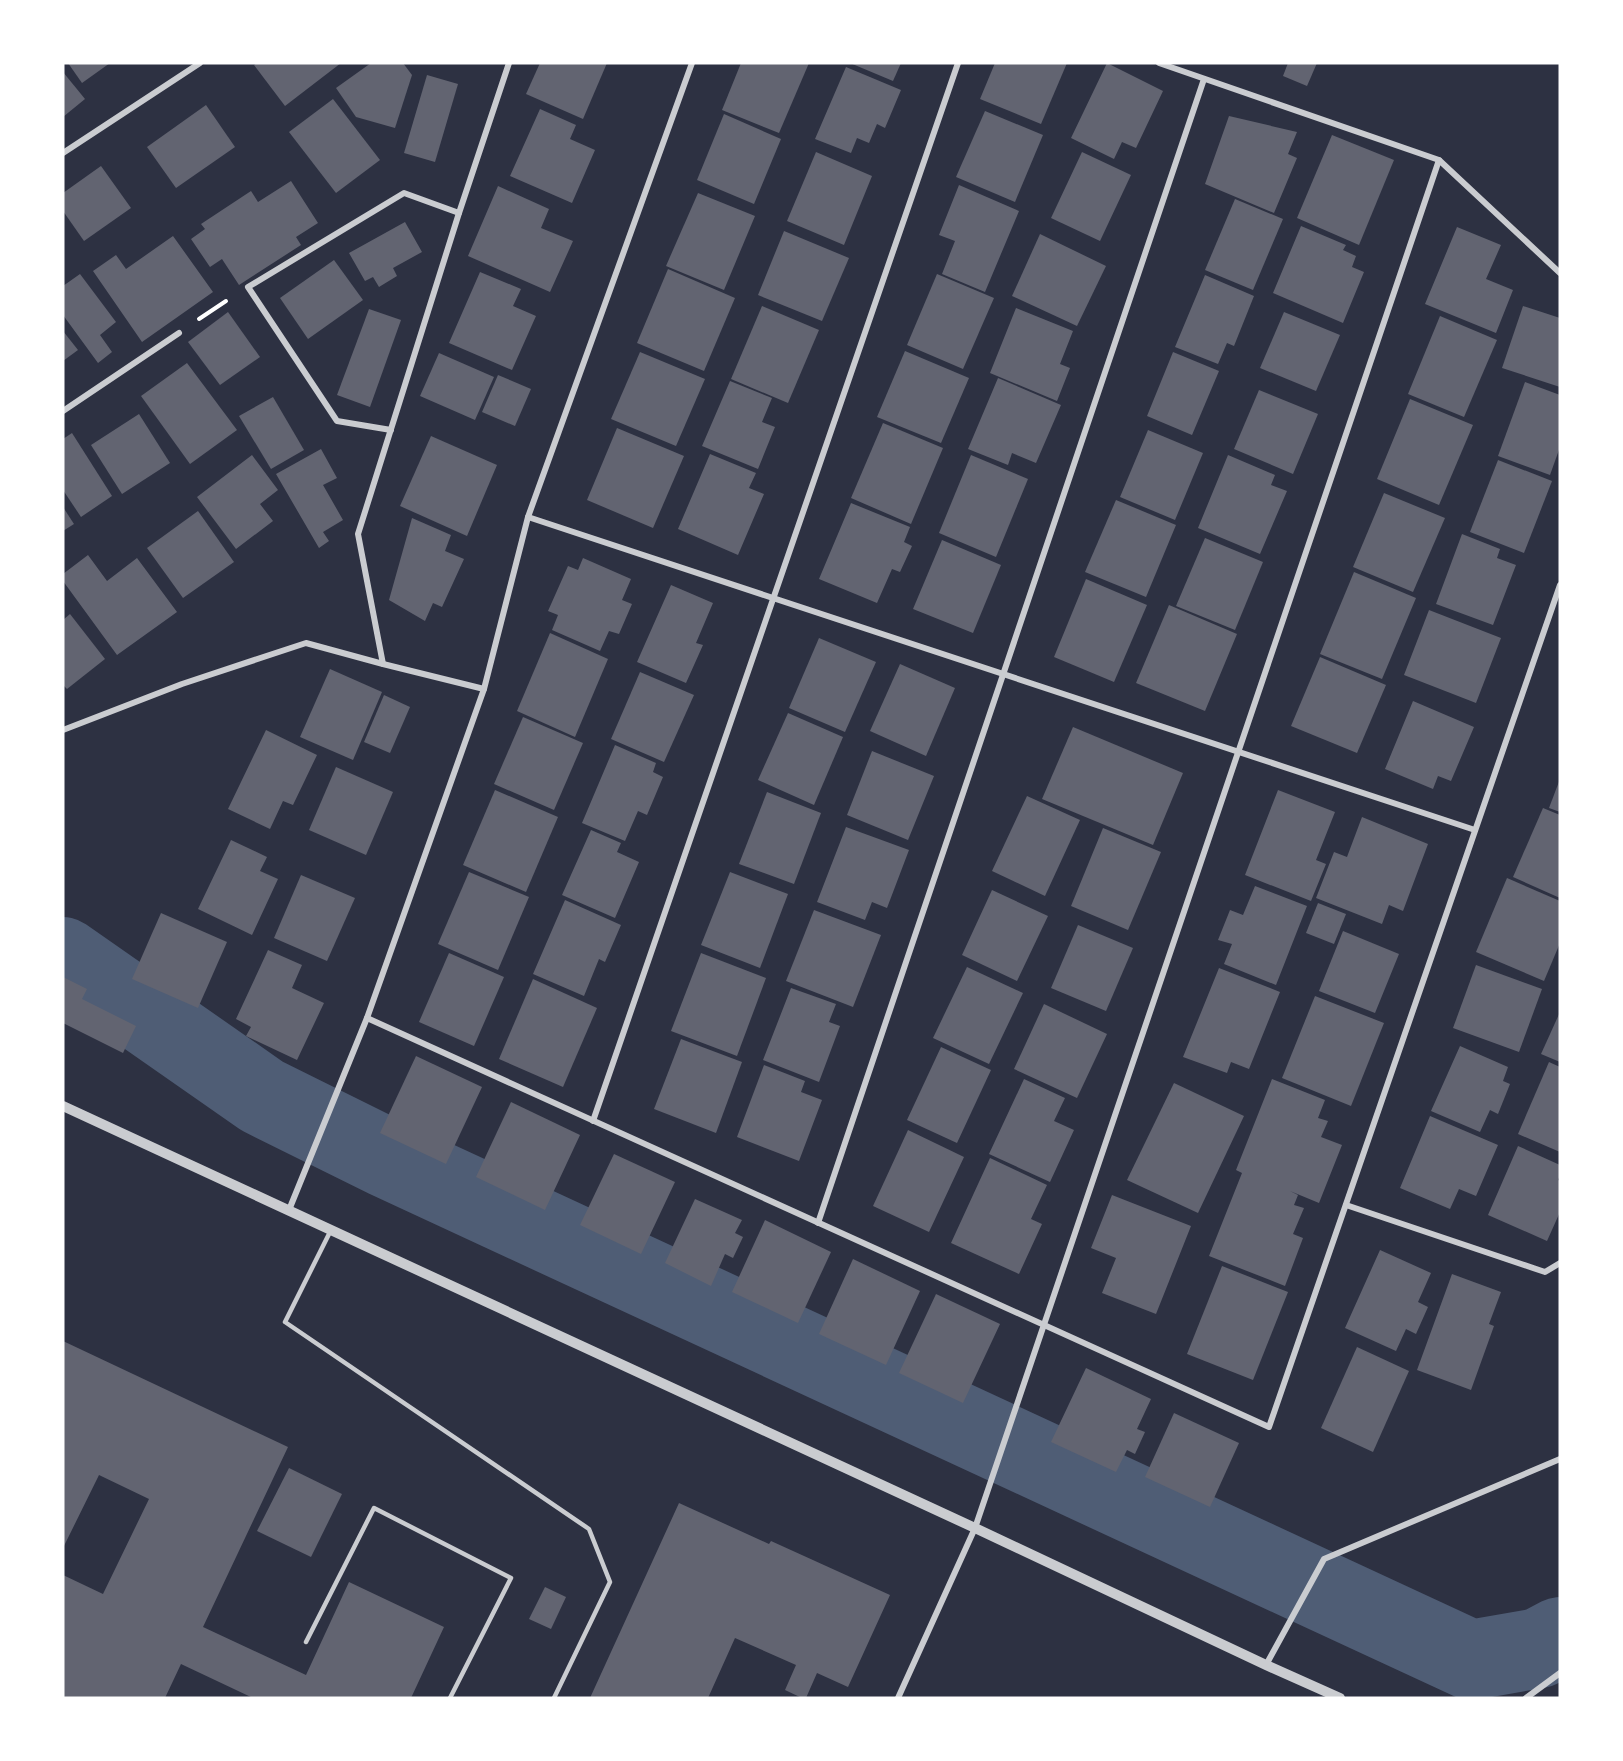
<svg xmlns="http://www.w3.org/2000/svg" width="1623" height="1761" font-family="'Golos Text',sans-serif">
<rect width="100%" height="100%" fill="#2d3142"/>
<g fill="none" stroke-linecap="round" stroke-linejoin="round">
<!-- river -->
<path stroke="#4f5d75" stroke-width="80" d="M63 957 262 1096 385 1157 1471 1660 1539 1648 1560 1637"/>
</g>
<!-- building -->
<g fill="#626471">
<path d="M68 63H110L82 83Z"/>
<path d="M257 63H341L285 106 254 65Z"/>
<path d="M371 63H403L412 75 395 128 356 117 336 88Z"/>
<path d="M540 63H607L583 119 526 94Z"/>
<path d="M741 63H809L779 133 722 110Z"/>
<path d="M850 63H901L893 81Z"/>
<path d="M995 63H1067L1041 124 980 99Z"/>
<path d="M1107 63 1163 91 1136 148 1122 142 1114 159 1071 138Z"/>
<path d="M1288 63H1317L1307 86 1283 76Z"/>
<path d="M846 67 901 90 885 128 877 124 869 143 857 138 851 153 815 139Z"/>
<path d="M63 72 85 99 63 117Z"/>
<path d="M427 75 458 84 435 162 404 153Z"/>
<path d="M333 99 380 160 336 193 289 132Z"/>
<path d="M206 105 235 147 176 188 147 147Z"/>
<path d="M540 109 576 125 570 139 595 150 572 203 510 176Z"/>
<path d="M985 111 1043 135 1015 202 956 177Z"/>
<path d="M724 114 781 139 754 204 697 180Z"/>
<path d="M1229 116 1297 132 1288 154 1297 158 1274 213 1205 184Z"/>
<path d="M1332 135 1394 160 1359 245 1297 218Z"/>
<path d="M816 152 872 176 844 245 787 221Z"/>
<path d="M1082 152 1131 175 1100 241 1051 218Z"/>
<path d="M101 166 131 208 84 241 63 211V193Z"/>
<path d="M291 181 318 223 296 237 301 245 239 285 222 259 210 267 191 239 205 229 201 224 251 191 258 202Z"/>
<path d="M959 185 1019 211 985 292 942 274 955 241 939 235Z"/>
<path d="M498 186 549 209 541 228 573 241 550 292 468 256Z"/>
<path d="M698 193 755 216 724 290 666 266Z"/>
<path d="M1235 199 1283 219 1253 290 1205 270Z"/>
<path d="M405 222 422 252 393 268 397 276 379 287 373 277 365 281 349 253Z"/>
<path d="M1301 226 1346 245 1343 250 1356 256 1352 267 1364 272 1343 323 1273 293Z"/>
<path d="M1457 227 1501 245 1486 279 1513 290 1496 333 1425 304Z"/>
<path d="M784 231 849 258 822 321 758 295Z"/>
<path d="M1040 234 1106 266 1077 326 1012 296Z"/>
<path d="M173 236 213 292 142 342 93 271 116 255 126 269Z"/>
<path d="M334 260 363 300 308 339 280 298Z"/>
<path d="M668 269 735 298 704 371 637 343Z"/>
<path d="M480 272 521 289 513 306 536 316 512 370 449 343Z"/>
<path d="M80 274 116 322 100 335 112 352 98 363 63 315V286Z"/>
<path d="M937 274 994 298 963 369 907 345Z"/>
<path d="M1205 275 1254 296 1234 346 1227 343 1218 364 1175 347Z"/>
<path d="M762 306 819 330 788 403 731 379Z"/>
<path d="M1523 306 1560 318V387L1502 368Z"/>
<path d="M1016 308 1073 331 1060 364 1070 368 1057 401 990 373Z"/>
<path d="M369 309 401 320 370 407 337 395Z"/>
<path d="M228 312 260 357 220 385 188 342Z"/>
<path d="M1284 312 1340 335 1316 391 1260 368Z"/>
<path d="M1440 316 1497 340 1464 417 1408 394Z"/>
<path d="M63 331 78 350 63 361Z"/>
<path d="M905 351 969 378 941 443 877 417Z"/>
<path d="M640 352 705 379 676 446 611 419Z"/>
<path d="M1173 352 1219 371 1192 435 1147 416Z"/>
<path d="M439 353 494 377 475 420 420 396Z"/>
<path d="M187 363 237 430 190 464 141 396Z"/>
<path d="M498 375 531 389 515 426 482 412Z"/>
<path d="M998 378 1061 405 1036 463 1012 453 1008 465 968 449Z"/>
<path d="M730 381 772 398 762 422 775 427 758 469 702 446Z"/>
<path d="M1525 382 1560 395V447L1550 475 1498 456Z"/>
<path d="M1259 390 1318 414 1293 474 1234 449Z"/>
<path d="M273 397 304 450 271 469 239 416Z"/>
<path d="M1410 399 1473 425 1439 505 1377 479Z"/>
<path d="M139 414 170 463 122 494 91 445Z"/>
<path d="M883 423 943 448 911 524 851 498Z"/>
<path d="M617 428 684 456 653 528 587 500Z"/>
<path d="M1148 430 1203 453 1175 520 1120 497Z"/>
<path d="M72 433 112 496 81 517 63 490V439Z"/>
<path d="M431 436 497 465 467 536 400 506Z"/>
<path d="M321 449 337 478 323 485 343 520 323 532 329 541 319 548 276 474Z"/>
<path d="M710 454 756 473 749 488 764 494 738 555 678 529Z"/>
<path d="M252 455 278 490 260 504 273 521 236 549 197 497Z"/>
<path d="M971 455 1028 479 996 557 939 533Z"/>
<path d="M1228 455 1275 475 1271 485 1287 491 1260 554 1198 528Z"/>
<path d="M1498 460 1552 481 1524 553 1470 532Z"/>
<path d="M1384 493 1445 518 1413 592 1353 567Z"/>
<path d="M1116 500 1176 525 1146 597 1085 572Z"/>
<path d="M851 503 910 527 904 542 912 546 900 572 892 569 877 603 819 579Z"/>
<path d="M63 507 74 524 63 531Z"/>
<path d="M198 511 234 562 183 598 147 548Z"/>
<path d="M412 518 451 535 445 551 464 559 442 607 433 603 425 621 389 600Z"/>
<path d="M1462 534 1500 549 1497 558 1516 565 1493 625 1436 604Z"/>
<path d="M1205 538 1263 562 1235 630 1176 606Z"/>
<path d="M942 540 1001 565 973 633 913 609Z"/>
<path d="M88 555 107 581 137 558 177 612 117 655 63 581V574Z"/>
<path d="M583 558 631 579 622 600 632 604 619 634 609 631 600 651 552 630 558 615 548 611 568 566 578 570Z"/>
<path d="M1354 572 1416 598 1382 679 1320 654Z"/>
<path d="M1086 579 1147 605 1114 682 1054 657Z"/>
<path d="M671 585 713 603 696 643 703 645 686 683 637 662Z"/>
<path d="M1169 605 1237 634 1205 711 1136 683Z"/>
<path d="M1429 610 1501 638 1476 703 1404 675Z"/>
<path d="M70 614 105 659 67 689 63 685V620Z"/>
<path d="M550 633 608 659 575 737 517 711Z"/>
<path d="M819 638 876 662 845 732 789 708Z"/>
<path d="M1320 657 1386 685 1357 753 1291 726Z"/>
<path d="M900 664 955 688 926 756 870 731Z"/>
<path d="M330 669 382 692 353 760 300 737Z"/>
<path d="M640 672 694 695 664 762 611 739Z"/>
<path d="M384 695 410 707 390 753 364 742Z"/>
<path d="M1413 701 1474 727 1451 781 1438 776 1433 789 1385 769Z"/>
<path d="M788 713 843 737 814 805 758 780Z"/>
<path d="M523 717 583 743 554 810 494 784Z"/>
<path d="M1073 727 1183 773 1153 845 1042 799Z"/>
<path d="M266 730 317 755 293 805 283 801 270 829 228 809Z"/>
<path d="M615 745 656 763 653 772 663 777 647 815 638 811 625 841 582 823Z"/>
<path d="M872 751 934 776 908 840 847 815Z"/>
<path d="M336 767 393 792 366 855 309 830Z"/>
<path d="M1560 779V812L1549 808Z"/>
<path d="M495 790 558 817 526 892 463 865Z"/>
<path d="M1278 790 1335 812 1316 860 1326 864 1311 901 1245 875Z"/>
<path d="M767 792 821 813 794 884 739 864Z"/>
<path d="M1027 796 1080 820 1045 896 992 871Z"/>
<path d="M1543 808 1560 815V898L1513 877Z"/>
<path d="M1362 817 1428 844 1403 911 1389 905 1382 924 1316 898 1334 852 1347 857Z"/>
<path d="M846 827 909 850 887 908 872 902 865 920 817 902Z"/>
<path d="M1103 828 1161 852 1128 930 1071 906Z"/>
<path d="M591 830 621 843 617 852 639 862 615 918 562 895Z"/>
<path d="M231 840 267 857 260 871 278 879 252 935 198 909Z"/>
<path d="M469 872 529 897 498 970 438 944Z"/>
<path d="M730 872 788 894 760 968 701 945Z"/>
<path d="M301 875 355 898 327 961 274 938Z"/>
<path d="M1507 878 1560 901V943L1544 981 1476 952Z"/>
<path d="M1255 886 1307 906 1276 985 1224 964 1232 944 1218 940 1230 910 1243 915Z"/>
<path d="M992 890 1048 916 1017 981 962 955Z"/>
<path d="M565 900 621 925 605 962 599 959 584 996 533 974Z"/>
<path d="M1318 903 1346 914 1334 944 1306 933Z"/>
<path d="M814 910 881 935 853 1007 786 981Z"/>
<path d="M161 913 227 942 198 1008 132 979Z"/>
<path d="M1078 925 1133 948 1106 1011 1051 988Z"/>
<path d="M1343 931 1399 954 1375 1013 1319 991Z"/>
<path d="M268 950 302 965 292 988 324 1003 297 1060 246 1036 251 1027 236 1019Z"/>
<path d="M449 953 504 977 474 1046 419 1022Z"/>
<path d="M701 953 766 978 737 1056 671 1031Z"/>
<path d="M1476 965 1542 989 1519 1052 1453 1028Z"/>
<path d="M967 967 1023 993 989 1064 933 1038Z"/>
<path d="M1219 968 1280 992 1249 1069 1231 1062 1227 1073 1183 1057Z"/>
<path d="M63 977 87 989 82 999 136 1026 123 1053 63 1023Z"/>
<path d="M533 979 597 1008 563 1087 499 1059Z"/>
<path d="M791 988 836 1004 829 1022 840 1026 819 1082 763 1060Z"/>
<path d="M1315 996 1384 1023 1351 1106 1282 1078Z"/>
<path d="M1044 1004 1107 1034 1077 1098 1014 1069Z"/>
<path d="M1560 1012V1062L1541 1054Z"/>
<path d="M681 1039 742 1062 716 1133 654 1109Z"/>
<path d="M1460 1046 1508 1067 1503 1081 1510 1084 1498 1114 1490 1110 1480 1132 1431 1111Z"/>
<path d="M941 1047 991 1070 957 1143 907 1120Z"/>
<path d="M416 1056 482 1087 446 1164 380 1133Z"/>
<path d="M1549 1062 1560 1067V1152L1518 1134Z"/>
<path d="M764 1065 805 1081 801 1092 822 1100 799 1161 737 1137Z"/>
<path d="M1024 1079 1065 1098 1054 1121 1074 1130 1050 1182 989 1154Z"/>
<path d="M1272 1079 1325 1100 1318 1118 1328 1121 1321 1137 1342 1145 1319 1203 1290 1191 1298 1195 1294 1205 1304 1208 1293 1234 1303 1238 1285 1286 1209 1256 1242 1173 1236 1170Z"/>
<path d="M1174 1083 1244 1116 1198 1213 1127 1180Z"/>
<path d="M511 1102 580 1135 545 1210 476 1177Z"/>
<path d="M1430 1116 1498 1145 1476 1196 1459 1189 1450 1209 1400 1188Z"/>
<path d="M908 1130 964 1157 929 1232 873 1206Z"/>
<path d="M1518 1146 1560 1165V1175L1558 1180 1560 1181V1212L1547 1241 1488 1215Z"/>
<path d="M614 1154 675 1182 641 1254 580 1225Z"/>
<path d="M990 1158 1047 1185 1031 1219 1042 1224 1019 1274 951 1243Z"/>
<path d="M1112 1195 1191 1226 1156 1314 1102 1293 1116 1258 1091 1248Z"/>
<path d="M695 1199 742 1220 735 1233 743 1237 733 1258 725 1254 711 1286 665 1263Z"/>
<path d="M765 1220 831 1252 798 1323 732 1292Z"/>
<path d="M1380 1250 1431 1273 1418 1302 1428 1307 1416 1334 1406 1329 1396 1351 1345 1328Z"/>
<path d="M853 1259 920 1291 886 1365 819 1334Z"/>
<path d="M1222 1266 1288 1292 1253 1380 1187 1354Z"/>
<path d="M1452 1274 1501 1292 1489 1324 1494 1326 1471 1390 1417 1370Z"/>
<path d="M936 1294 1000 1324 963 1403 899 1373Z"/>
<path d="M63 1341 288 1447 203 1627 306 1675 349 1582 444 1627 411 1698H253L181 1664 165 1698H63V1575L103 1594 149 1499 99 1475 63 1548Z"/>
<path d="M1357 1347 1409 1371 1373 1452 1321 1428Z"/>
<path d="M1086 1368 1151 1399 1137 1429 1145 1432 1135 1454 1127 1450 1116 1472 1051 1442Z"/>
<path d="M1174 1413 1239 1443 1210 1507 1145 1477Z"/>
<path d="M289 1468 342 1494 311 1557 257 1531Z"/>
<path d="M679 1503 769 1544 771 1541 890 1595 848 1687 817 1673 806 1698H802L785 1690 796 1665 735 1638 708 1698H590Z"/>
<path d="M545 1587 566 1597 551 1629 529 1619Z"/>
</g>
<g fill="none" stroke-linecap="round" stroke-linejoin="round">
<!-- path -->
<path stroke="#fff" stroke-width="4" d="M199 319 226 301"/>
<!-- service -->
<g stroke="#caccd0" stroke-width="4.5">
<path d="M331 1230 285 1322 589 1529 610 1582 554 1698"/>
<path d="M306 1642 374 1508 511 1578 450 1698"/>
</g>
<!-- minor -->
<g stroke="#caccd0" stroke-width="6">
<path d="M1159 63 1439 160 1560 273"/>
<path d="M63 153 200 63"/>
<path d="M63 411 179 333"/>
<path d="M391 430 337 421 248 287 404 193 459 213"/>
<path d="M528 517 1475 830"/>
<path d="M383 664 358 534 459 213 509 63"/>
<path d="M63 730 182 684 306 643 383 664 484 689"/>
<path d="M367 1018 1269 1427 1560 585"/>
<path d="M593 1121 958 63"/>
<path d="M1346 1205 1545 1272 1560 1263"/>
<path d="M289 1210 367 1018 484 689 528 517 692 63"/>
<path d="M818 1223 1204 79"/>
<path d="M1266 1665 1324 1559 1560 1459"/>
<path d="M898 1698 975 1528 1439 160"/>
<path d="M1526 1698 1560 1673"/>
</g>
<!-- tertiary -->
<path stroke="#caccd0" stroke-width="10" d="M63 1106 975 1528 1266 1665 1340 1698"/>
</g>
<!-- border -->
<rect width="1623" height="1761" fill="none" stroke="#ffffff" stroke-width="129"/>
</svg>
